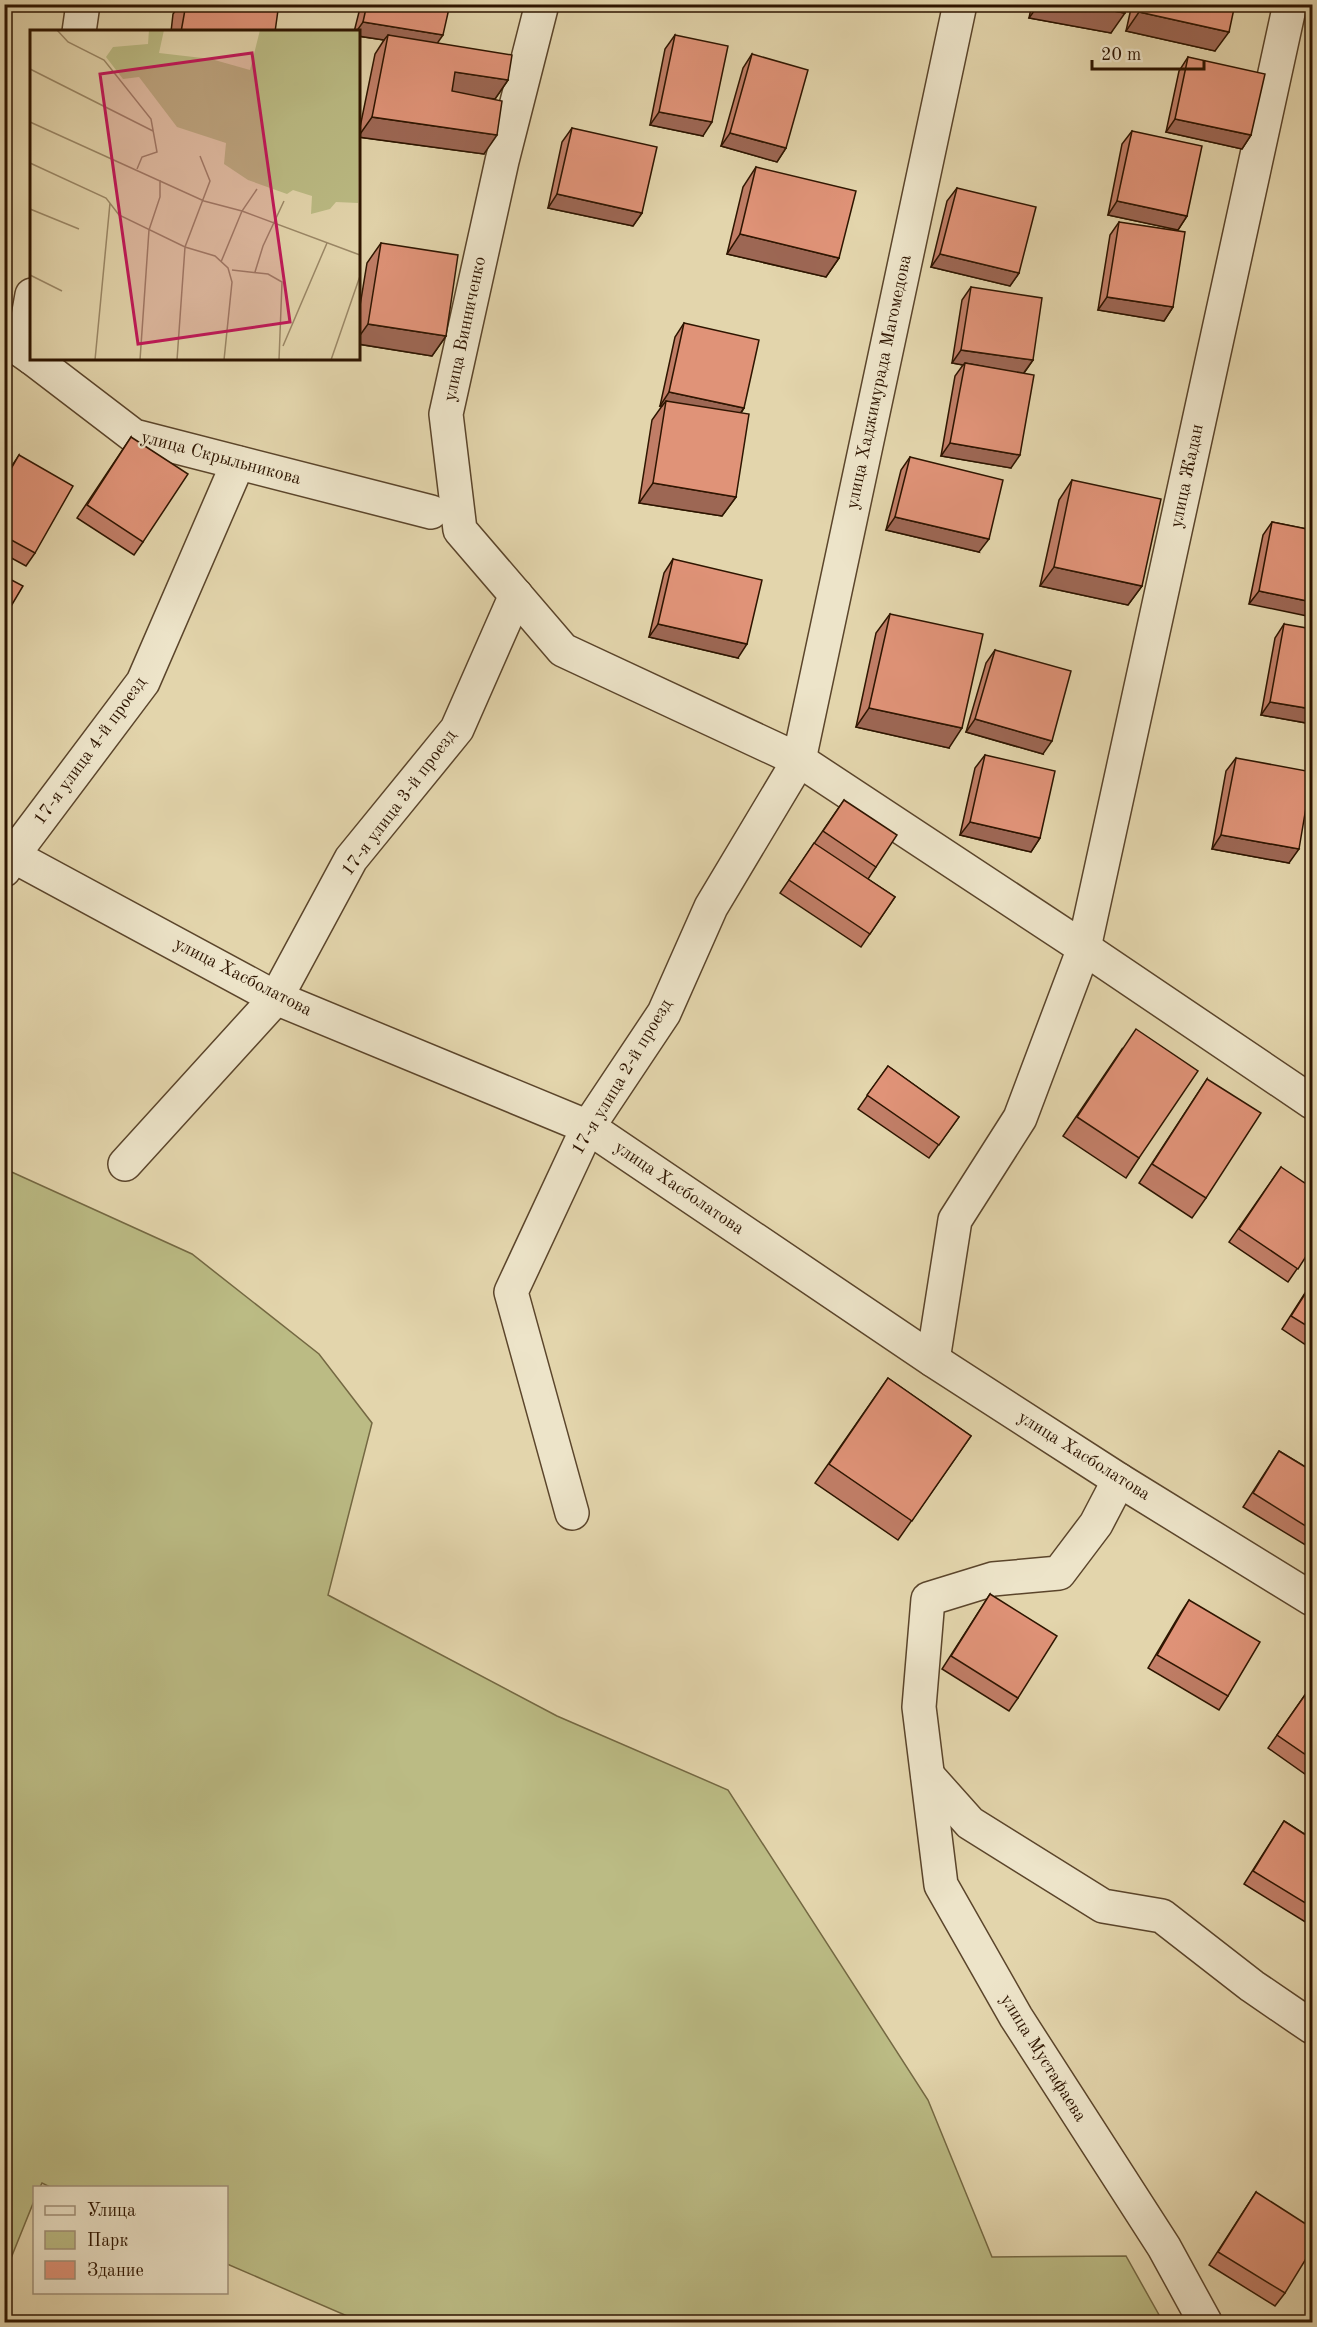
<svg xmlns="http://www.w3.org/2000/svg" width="1317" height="2327" font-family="'Old Standard TT',serif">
<rect width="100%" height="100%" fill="#e3d5ac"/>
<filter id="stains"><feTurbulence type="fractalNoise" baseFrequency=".00333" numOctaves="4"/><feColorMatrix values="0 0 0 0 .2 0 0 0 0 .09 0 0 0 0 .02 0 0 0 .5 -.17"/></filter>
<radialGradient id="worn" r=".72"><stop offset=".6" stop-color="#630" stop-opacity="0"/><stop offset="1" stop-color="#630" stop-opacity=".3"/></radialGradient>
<!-- green -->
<path fill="#bbbb84" stroke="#746842" stroke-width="1.5" d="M5 1169 192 1254 319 1354 372 1423 328 1595 557 1716 728 1790 928 2100 992 2257 1126 2256 1163 2322H361L227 2264 226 2188H52L42 2183 40 2187 34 2188V2201L5 2273Z"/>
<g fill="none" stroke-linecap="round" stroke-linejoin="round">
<!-- minor casing -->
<g stroke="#5b452b" stroke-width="36">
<g id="minor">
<path d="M542 4 502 161 446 414 460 530 563 650 799 760 1084 948 1312 1102"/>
<path d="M79 32 83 4"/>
<path d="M32 295 22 351 32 358"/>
<path d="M32 358 134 436 431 512"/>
<path d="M4 851 276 998 588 1127 933 1360 1119 1480 1312 1599"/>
<path d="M4 870 13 855 143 682 238 463"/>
<path d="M125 1164 276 998 351 859 457 729 516 595"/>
<path d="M933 1360 955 1220 1020 1118 1084 948 1290 4"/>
<path d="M1119 1480 1096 1524 1059 1573 993 1579 928 1599 919 1707 941 1885 1016 2017 1164 2247 1205 2322"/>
<path d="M572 1513 511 1292 588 1127 664 1013 711 907 799 760 960 4"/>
<path d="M928 1776 970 1823 1103 1906 1162 1916 1252 1986 1312 2027"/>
</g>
</g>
<!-- minor -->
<use href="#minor" stroke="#ede4c9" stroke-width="33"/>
</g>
<!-- wall -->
<g fill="#c17e67" stroke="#2e1500" stroke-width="1.5">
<path d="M180 4H247L275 32H171L173 14Z"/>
<path d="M361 4H450L437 43 508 80 495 99 484 154 358 137 375 54 384 40 358 36V32H354Z"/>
<path d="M1032 4H1126L1111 33 1029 18Z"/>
<path d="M1132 4H1235L1215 51 1126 31Z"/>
<path d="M675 35 703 136 650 125 665 49Z"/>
<path d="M752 54 786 148 777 162 721 146 743 68Z"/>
<path d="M1188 57 1251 135 1242 149 1166 132 1179 71Z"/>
<path d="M572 128 642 213 633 226 548 208 562 142Z"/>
<path d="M1132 131 1187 216 1178 230 1108 215 1122 144Z"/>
<path d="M756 167 839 258 826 277 727 254 743 187Z"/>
<path d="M957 188 1019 273 1010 286 931 267 947 201Z"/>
<path d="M1119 222 1173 307 1164 321 1098 310 1110 235Z"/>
<path d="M381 243 446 336 432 356 358 344V318L367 263Z"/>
<path d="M971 287 1033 360 1024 373 1011 468 941 456 955 376 963 365 952 363 962 300Z"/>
<path d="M684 323 744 408 741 413 736 497 722 516 639 503 652 420 662 406H660L675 337Z"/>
<path d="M131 437 143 542 134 555 77 518Z"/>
<path d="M19 455 35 553 26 566 4 554V478Z"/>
<path d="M910 457 979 552 886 530 901 470Z"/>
<path d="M1072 480 1142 586 1128 605 1040 586 1059 500Z"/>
<path d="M1272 522 1312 530 1249 604 1263 535Z"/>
<path d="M673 559 738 658 649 637 664 573Z"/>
<path d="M890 614 949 748 856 727 876 633Z"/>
<path d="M1284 624 1312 724 1261 715 1275 638Z"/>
<path d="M995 650 1043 754 966 732 986 663Z"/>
<path d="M985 755 1040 838 1031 852 960 835 975 768Z"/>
<path d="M1236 758 1289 863 1212 849 1226 771Z"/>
<path d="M844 800 876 867 868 879 895 897 861 947 780 893Z"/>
<path d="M1122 1049 1139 1158 1126 1178 1063 1136Z"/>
<path d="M888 1066 959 1117 929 1158 858 1109Z"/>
<path d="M1207 1079 1206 1198 1192 1218 1139 1183Z"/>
<path d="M1281 1167 1312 1247 1288 1282 1229 1242Z"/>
<path d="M1312 1282V1349L1282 1329Z"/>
<path d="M888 1378 971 1436 898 1540 815 1483Z"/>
<path d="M1279 1451 1312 1471V1549L1243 1507Z"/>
<path d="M990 1594 1018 1698 1009 1711 942 1669Z"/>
<path d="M1189 1600 1228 1696 1219 1710 1148 1668 1180 1614Z"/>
<path d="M1312 1685V1779L1268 1748Z"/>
<path d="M1284 1821 1312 1839V1916L1307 1923 1244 1884Z"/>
<path d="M1256 2192 1285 2293 1275 2306 1209 2265Z"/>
<path d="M1312 2308V2322H1304Z"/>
</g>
<!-- shaded-wall -->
<g fill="#9d6754" stroke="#2e1500" stroke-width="1.5">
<path d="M1039 4H1075L1125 13 1111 33 1029 18Z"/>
<path d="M1139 12 1229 32 1215 51 1126 31Z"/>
<path d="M363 22 443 35 434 48 388 35 384 40 358 36V32H356Z"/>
<path d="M455 72 508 80 495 99 441 92Z"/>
<path d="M659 112 712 122 703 136 650 125Z"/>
<path d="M372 117 497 135 484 154 358 137Z"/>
<path d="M1175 119 1251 135 1242 149 1166 132Z"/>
<path d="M730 133 786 148 777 162 721 146Z"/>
<path d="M557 194 642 213 633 226 548 208Z"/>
<path d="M1117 201 1187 216 1178 230 1108 215Z"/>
<path d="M740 234 839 258 826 277 727 254Z"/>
<path d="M940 254 1019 273 1010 286 931 267Z"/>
<path d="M1107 297 1173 307 1164 321 1098 310Z"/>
<path d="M368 324 446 336 432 356 358 344V338Z"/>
<path d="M961 350 1033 360 1023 374 965 363 963 365 952 363Z"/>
<path d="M669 392 744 408 734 422 666 401 662 406H660Z"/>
<path d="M950 443 1020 455 1011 468 941 456Z"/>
<path d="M653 483 736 497 722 516 639 503Z"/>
<path d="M895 517 989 539 979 552 886 530Z"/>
<path d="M1054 567 1142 586 1128 605 1040 586Z"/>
<path d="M1259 591 1312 602V617L1249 604Z"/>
<path d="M658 624 747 644 738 658 649 637Z"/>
<path d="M1270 702 1312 709V724L1261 715Z"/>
<path d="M869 708 962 728 949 748 856 727Z"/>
<path d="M975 719 1052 741 1043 754 966 732Z"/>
<path d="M970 822 1040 838 1031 852 960 835Z"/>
<path d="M1221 835 1299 849 1289 863 1212 849Z"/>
</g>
<!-- building -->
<g fill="#e09378" stroke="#2e1500" stroke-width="1.5">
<path d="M186 4H247L278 10 275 32H181Z"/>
<path d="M367 4H450L443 35 363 22Z"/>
<path d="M1075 4H1126L1125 13Z"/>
<path d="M1141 4H1235L1229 32 1139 12Z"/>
<path d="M388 35 512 55 508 80 455 72 452 91 502 101 497 135 372 117Z"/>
<path d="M675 35 728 46 712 122 659 112Z"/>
<path d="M752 54 808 70 786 148 730 133Z"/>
<path d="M1188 57 1265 74 1251 135 1175 119Z"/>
<path d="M572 128 657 147 642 213 557 194Z"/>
<path d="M1132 131 1202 146 1187 216 1117 201Z"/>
<path d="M756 167 856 191 839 258 740 234Z"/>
<path d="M957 188 1036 207 1019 273 940 254Z"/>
<path d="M1119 222 1185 232 1173 307 1107 297Z"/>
<path d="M381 243 458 255 446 336 368 324Z"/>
<path d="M971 287 1042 298 1033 360 961 350Z"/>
<path d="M684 323 759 340 744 408 669 392Z"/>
<path d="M965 363 1034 375 1020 455 950 443Z"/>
<path d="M666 401 749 414 736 497 653 483Z"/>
<path d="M131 437 188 474 143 542 87 505Z"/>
<path d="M19 455 73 486 35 553 4 536V481Z"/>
<path d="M910 457 1003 480 989 539 895 517Z"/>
<path d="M1072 480 1161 499 1142 586 1054 567Z"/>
<path d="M1272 522 1312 530V602L1259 591Z"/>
<path d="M673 559 762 580 747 644 658 624Z"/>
<path d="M4 576 23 586 4 618Z"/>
<path d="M890 614 983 634 962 728 869 708Z"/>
<path d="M1284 624 1312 629V709L1270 702Z"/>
<path d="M995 650 1071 671 1052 741 975 719Z"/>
<path d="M985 755 1055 771 1040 838 970 822Z"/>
<path d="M1236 758 1312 772 1299 849 1221 835Z"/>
<path d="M844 800 897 835 876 867 823 831Z"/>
<path d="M814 843 895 897 870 934 789 880Z"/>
<path d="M1136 1029 1198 1071 1139 1158 1077 1117Z"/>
<path d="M888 1066 959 1117 939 1145 867 1095Z"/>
<path d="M1207 1079 1261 1113 1206 1198 1152 1164Z"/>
<path d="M1281 1167 1312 1188V1247L1298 1269 1239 1229Z"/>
<path d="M1312 1283V1329L1291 1316Z"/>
<path d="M888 1378 971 1436 912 1521 829 1464Z"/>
<path d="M1279 1451 1312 1471V1530L1253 1493Z"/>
<path d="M990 1594 1057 1636 1018 1698 951 1656Z"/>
<path d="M1189 1600 1260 1642 1228 1696 1157 1655Z"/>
<path d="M1312 1685V1759L1277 1735Z"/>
<path d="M1284 1821 1312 1839V1907L1253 1871Z"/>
<path d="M1256 2192 1312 2228V2249L1285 2293 1218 2252Z"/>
<path d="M1312 2310V2322H1305Z"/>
</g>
<g text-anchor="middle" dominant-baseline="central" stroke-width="4.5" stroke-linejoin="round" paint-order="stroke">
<!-- street labels -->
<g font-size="18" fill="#2e1500" stroke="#ede4c9">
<text transform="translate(465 329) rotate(-78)">улица Винниченко</text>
<text transform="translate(879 382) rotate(-78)">улица Хаджимурада Магомедова</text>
<text transform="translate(221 458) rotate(15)">улица Скрыльникова</text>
<text transform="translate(1187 476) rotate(-78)">улица Жадан</text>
<text transform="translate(90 751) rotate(-54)">17-я улица 4-й проезд</text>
<text transform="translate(399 803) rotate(-53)">17-я улица 3-й проезд</text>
<text transform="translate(243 977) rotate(27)">улица Хасболатова</text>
<text transform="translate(622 1077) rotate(-59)">17-я улица 2-й проезд</text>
<text transform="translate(679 1188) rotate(34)">улица Хасболатова</text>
<text transform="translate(1084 1456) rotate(32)">улица Хасболатова</text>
<text transform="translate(1043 2058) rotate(58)">улица Мустафаева</text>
</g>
</g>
<!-- overview -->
<g transform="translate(30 30)">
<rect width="330" height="330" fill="#e3d5ac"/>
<path d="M119 0H134L129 23 181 29 220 40 230 0H330L328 173 306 172 300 179 281 184 282 166 263 160 257 164 218 150 194 134 196 113 147 97 109 47 93 49 76 27 83 17 118 14Z" fill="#bbbb84"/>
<path fill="none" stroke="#9b8867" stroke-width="1.5" d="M27 0 38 12 74 30 121 89 127 122 112 127 107 139M0 39 123 101M0 92 174 171 212 181 330 225M0 133 76 168 89 185 155 217 185 226 198 238 202 252 194 330M0 179 49 199M191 232 212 181 227 159M202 240 238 244 252 252 249 330M225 242 233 216 254 171M0 245 32 261M253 316 297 213M65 330 80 173M110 330 119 200 130 167V150M147 330 155 217 180 151 170 126M301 330 330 246"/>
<path fill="#c2185b" fill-opacity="0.15" stroke="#c2185b" stroke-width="3" d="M222 23 260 292 108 314 70 44Z"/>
<rect width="330" height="330" fill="none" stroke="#2e1500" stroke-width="3"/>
</g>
<!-- margin -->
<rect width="1317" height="2327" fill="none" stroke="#e3d5ac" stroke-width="24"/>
<rect x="6" y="6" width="1305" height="2315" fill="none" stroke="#2e1500" stroke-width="3"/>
<rect x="12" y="12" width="1293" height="2303" fill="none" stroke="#2e1500" stroke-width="1.5"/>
<!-- legend -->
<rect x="33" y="2186" width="195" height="108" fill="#ede4c9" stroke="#a19179" stroke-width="1.5"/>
<rect x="45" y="2206" width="30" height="9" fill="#ede4c9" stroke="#a19179" stroke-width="1.5"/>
<text x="87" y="2216" font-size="18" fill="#2e1500">Улица</text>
<rect x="45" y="2231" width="30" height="18" fill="#bbbb84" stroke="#a19179" stroke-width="1.5"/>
<text x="87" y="2246" font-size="18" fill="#2e1500">Парк</text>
<rect x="45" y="2261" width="30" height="18" fill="#e09378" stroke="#a19179" stroke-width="1.5"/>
<text x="87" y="2276" font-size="18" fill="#2e1500">Здание</text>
<!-- scale -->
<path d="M1092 60v9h112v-9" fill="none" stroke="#2e1500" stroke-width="3"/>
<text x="1101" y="60" font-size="18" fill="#2e1500" stroke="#ede4c9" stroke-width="4.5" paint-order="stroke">20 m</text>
<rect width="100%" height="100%" filter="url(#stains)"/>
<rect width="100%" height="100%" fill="url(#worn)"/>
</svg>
